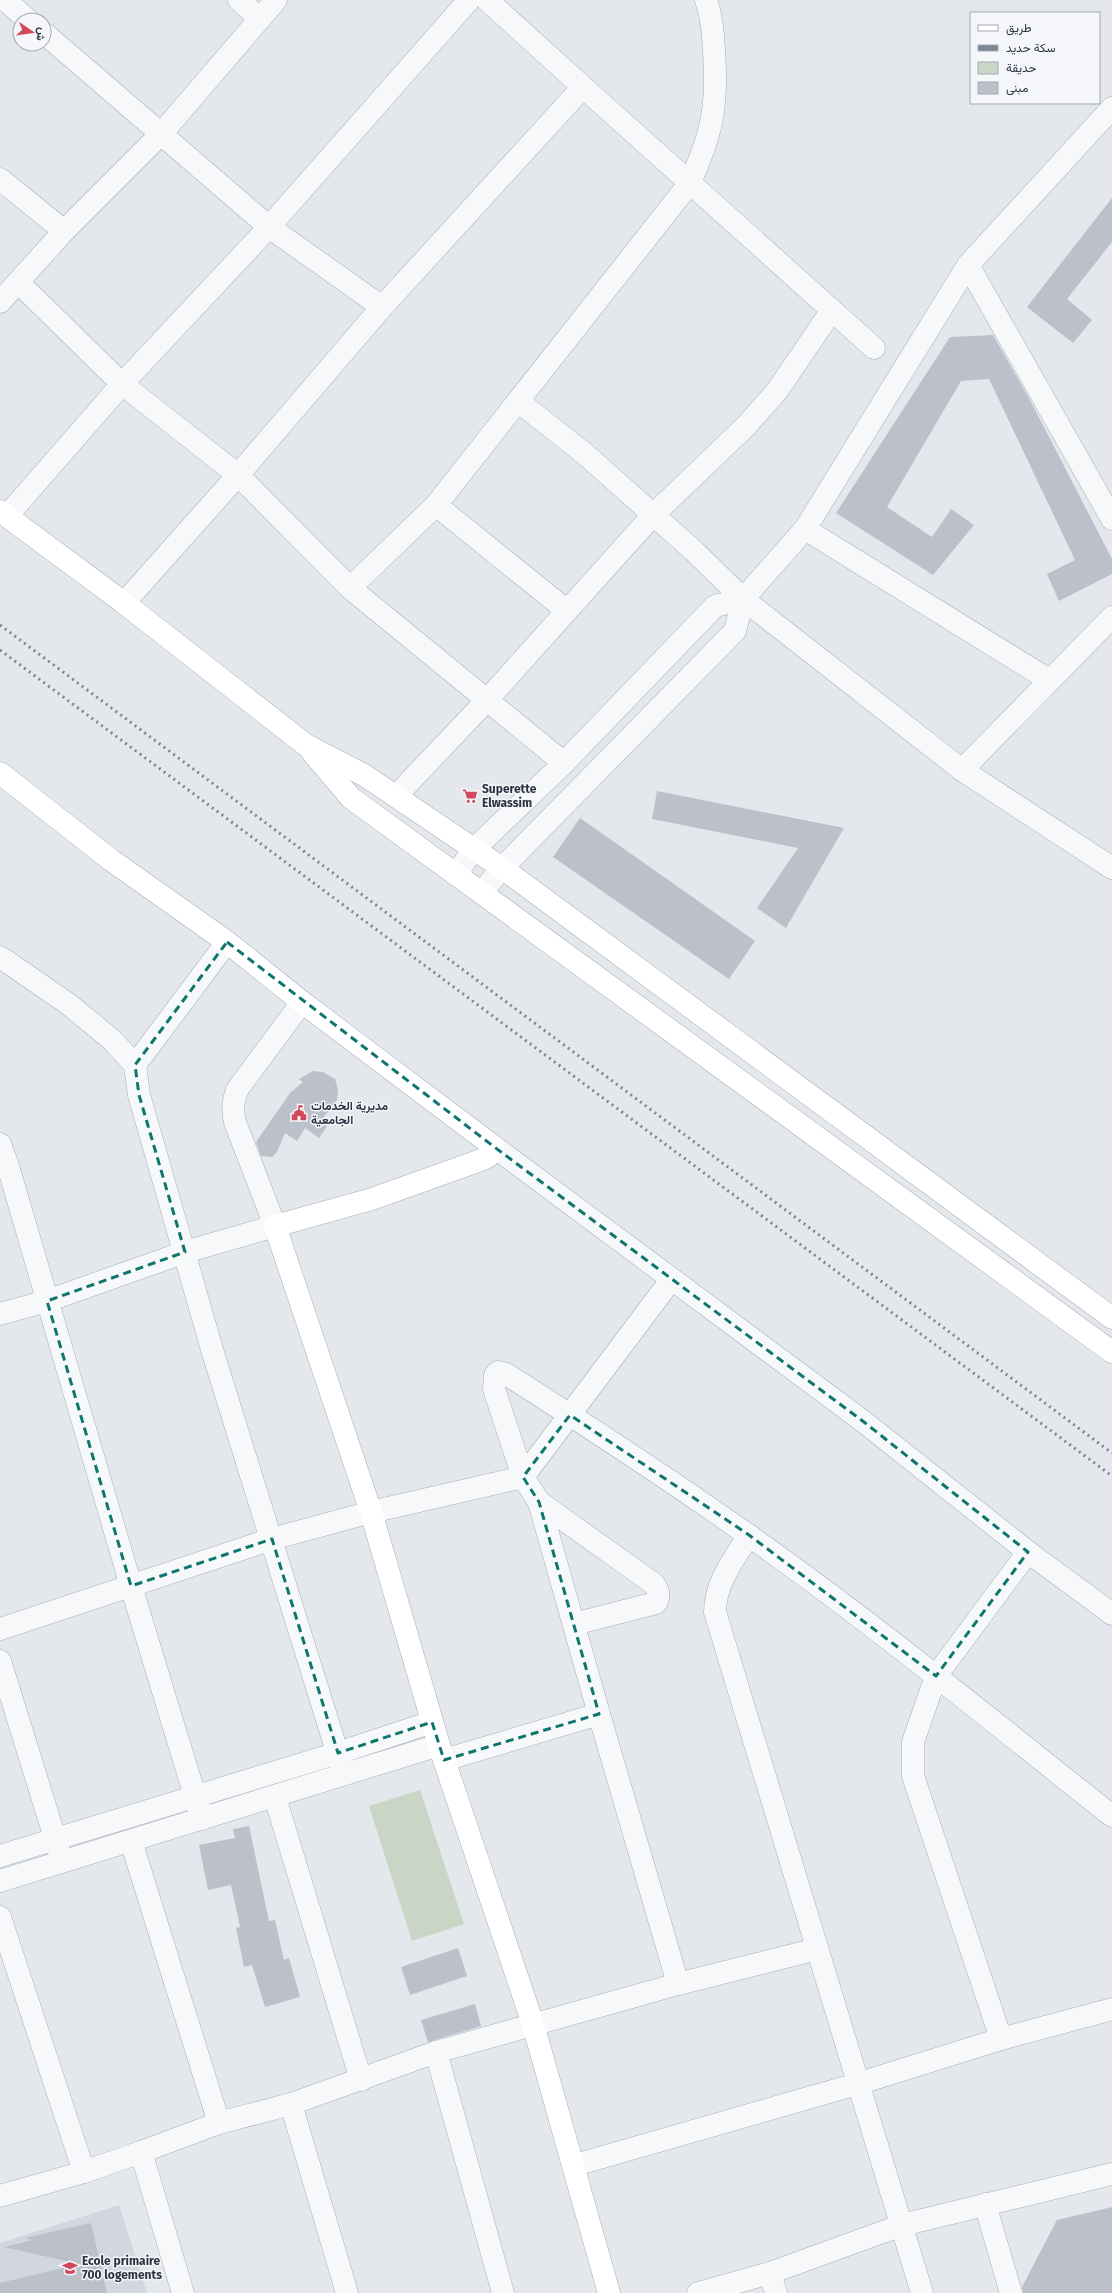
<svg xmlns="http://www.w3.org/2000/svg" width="1112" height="2293" font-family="'Fira Sans',Vazirmatn,sans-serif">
<rect width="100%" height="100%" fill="#e4e7ec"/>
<!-- built -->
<path fill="#d2d6de" d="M119 2205 147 2293H0V2243Z"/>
<!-- green -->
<path fill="#c9d6c5" d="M420 1790 464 1924 412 1941 369 1806Z"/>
<!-- building -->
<g fill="#bbc0ca">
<path d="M1112 198V242L1067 299 1092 320 1073 343 1027 307Z"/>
<path d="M993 335 1031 402 1112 559V574L1059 601 1047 574 1075 560 989 379 961 381 887 507 932 537 951 509 974 525 933 575 836 513 950 337Z"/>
<path d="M657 791 844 828 786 928 757 908 798 848 652 819Z"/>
<path d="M580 818 755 941 729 979 553 857Z"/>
<path d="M313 1071 323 1072 335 1079 338 1090 337 1100 323 1118 330 1122 319 1138 305 1128 297 1141 285 1133 277 1152 272 1157 261 1156 256 1142 290 1093 303 1082 299 1079Z"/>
<path d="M249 1826 269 1921 275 1920 284 1960 289 1958 300 1997 265 2007 252 1965 244 1967 236 1928 240 1927 231 1885 208 1890 199 1845 235 1838 233 1829Z"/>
<path d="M458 1948 467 1976 410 1995 401 1967Z"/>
<path d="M475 2004 481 2026 428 2042 421 2020Z"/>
<path d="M1112 2207V2293H1023L1022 2287 1057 2220Z"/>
<path d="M91 2223 107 2293H0V2283L79 2264 4 2247 33 2240 25 2238Z"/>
</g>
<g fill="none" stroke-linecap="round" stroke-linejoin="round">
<!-- street casing -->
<g stroke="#a9aeb7" stroke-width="23">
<g id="street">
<path d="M5 0 28 20"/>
<path d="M239 0 260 19"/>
<path d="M44 33 269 227 382 307"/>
<path d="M583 87 874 348"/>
<path d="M0 179 64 231"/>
<path d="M968 265 1112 519"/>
<path d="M18 282 122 384 238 475 350 588 436 505 689 184C712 135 718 105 714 51 713 33 712 17 706 0"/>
<path d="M0 302 64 231 161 134 276 0"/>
<path d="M518 401 585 454 694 551 743 599 962 770 1112 868"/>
<path d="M436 505 566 610"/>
<path d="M7 516 122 384 269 227 469 0"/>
<path d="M805 529 1049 680"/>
<path d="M350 588 564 763"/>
<path d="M124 603 238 475 382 307 583 87 487 0"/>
<path d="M962 770 1112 617"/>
<path d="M397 795 487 700 653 515 746 426 777 391 832 310"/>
<path d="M456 874 474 849 564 763 715 606 743 599"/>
<path d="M482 892 502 868 735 631 743 599 805 529 968 265 1112 108"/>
<path d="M0 957 67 1003 111 1039 135 1065 139 1095 213 1353 344 1774"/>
<path d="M135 1065 227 942"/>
<path d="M0 1144 8 1166 131 1586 202 1819"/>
<path d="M493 1146 864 1422 1028 1552 1112 1614"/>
<path d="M0 1314 47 1301 185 1252 275 1226 235 1122C232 1109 233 1102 237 1090L302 1002"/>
<path d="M539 1502 654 1584C659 1591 660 1596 656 1603L574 1624"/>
<path d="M749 1535C734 1559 715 1583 715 1612L922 2293"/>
<path d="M0 1629 272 1539 371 1512 523 1477 671 1280"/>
<path d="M0 1661 59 1851"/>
<path d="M599 1714 678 1984"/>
<path d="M444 1760 599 1714 539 1502 523 1477 494 1389 495 1375 498 1372 506 1374C588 1426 669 1479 748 1535 873 1623 992 1721 1112 1816"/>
<path d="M275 1797 361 2080"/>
<path d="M131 1841 219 2123"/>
<path d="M0 1856 338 1753 432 1722"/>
<path d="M0 1881 439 1745"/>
<path d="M0 1917 84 2172"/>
<path d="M1001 2039 913 1776V1742L936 1676 1028 1552"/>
<path d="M436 2052 503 2293"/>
<path d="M291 2104 347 2293"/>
<path d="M141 2152 219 2123 291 2104 436 2052 678 1984 817 1949"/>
<path d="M575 2165 857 2084 1001 2039 1112 2009"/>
<path d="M0 2196 84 2172 141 2152 183 2293"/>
<path d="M985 2204 1011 2293"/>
<path d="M770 2273 776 2293"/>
<path d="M698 2293 770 2273 902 2225 1112 2174"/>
</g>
</g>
<!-- secondary casing -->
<g stroke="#a9aeb7" stroke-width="23">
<g id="secondary">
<path d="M0 511 124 603 306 745 364 775 502 868 1112 1318"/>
<path d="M312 752 351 798 1112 1352"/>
<path d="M0 773 111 860 227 942 302 1002 493 1146 489 1156 481 1160 372 1199 275 1226 371 1512 439 1745 533 2024 609 2293"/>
</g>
</g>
<!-- street -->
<use href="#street" stroke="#f7f8fa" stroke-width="22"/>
<!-- secondary -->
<use href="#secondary" stroke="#fff" stroke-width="22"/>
<!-- rail -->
<g stroke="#7d8696" stroke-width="3" stroke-dasharray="2 4" stroke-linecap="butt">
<path d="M0 625 1112 1453"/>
<path d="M0 650 1112 1476"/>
</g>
</g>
<!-- marked area -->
<path fill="none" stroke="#0f766e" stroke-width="3" stroke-dasharray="8 5" stroke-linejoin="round" d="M227 942 493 1146 864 1422 1028 1552 936 1676 749 1535 570 1415 523 1477 539 1502 599 1714 444 1760 432 1722 338 1753 272 1539 131 1586 47 1301 185 1252 139 1095 135 1065Z"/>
<!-- icons -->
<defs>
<g id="supermarket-bare" transform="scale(1.2)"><path d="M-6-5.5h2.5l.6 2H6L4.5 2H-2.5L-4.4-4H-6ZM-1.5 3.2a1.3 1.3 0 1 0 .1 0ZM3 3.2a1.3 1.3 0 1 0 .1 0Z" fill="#d1495b" stroke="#f4f6f9" stroke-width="2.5" paint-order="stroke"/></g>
<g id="civic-bare" transform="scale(1.2)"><path d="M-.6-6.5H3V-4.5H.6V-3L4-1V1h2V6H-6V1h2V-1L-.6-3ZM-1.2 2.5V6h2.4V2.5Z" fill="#d1495b" stroke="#f4f6f9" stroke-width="2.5" paint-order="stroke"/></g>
<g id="school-bare" transform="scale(1.2)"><path d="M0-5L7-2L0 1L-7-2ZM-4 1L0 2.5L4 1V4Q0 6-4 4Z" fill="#d1495b" stroke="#f4f6f9" stroke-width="2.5" paint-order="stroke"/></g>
</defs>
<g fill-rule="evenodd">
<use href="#supermarket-bare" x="470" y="796"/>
<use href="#civic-bare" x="299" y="1113"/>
<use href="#school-bare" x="70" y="2268"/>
</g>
<g text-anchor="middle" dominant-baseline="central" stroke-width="3" stroke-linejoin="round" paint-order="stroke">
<!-- poi labels -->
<g font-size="12" font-weight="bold" fill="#2b3445" stroke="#f4f6f9" text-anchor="start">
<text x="482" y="789">Superette<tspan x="482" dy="14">Elwassim</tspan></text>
<text x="311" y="1106">مديرية الخدمات<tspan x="311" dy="14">الجامعية</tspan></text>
<text x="82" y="2261">Ecole primaire<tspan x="82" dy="14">700 logements</tspan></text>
</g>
</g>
<!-- legend -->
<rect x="970" y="12" width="130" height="92" fill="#f4f6f9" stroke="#a4a8b1"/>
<rect x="978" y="25" width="20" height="6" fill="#ffffff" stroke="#a4a8b1"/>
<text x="1006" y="32" font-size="12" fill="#2b3445">طريق</text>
<rect x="978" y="45" width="20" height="6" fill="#7d8696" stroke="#a4a8b1"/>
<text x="1006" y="52" font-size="12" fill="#2b3445">سكة حديد</text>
<rect x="978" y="62" width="20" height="12" fill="#c9d6c5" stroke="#a4a8b1"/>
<text x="1006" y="72" font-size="12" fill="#2b3445">حديقة</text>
<rect x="978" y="82" width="20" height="12" fill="#bbc0ca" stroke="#a4a8b1"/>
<text x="1006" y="92" font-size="12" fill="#2b3445">مبنى</text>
<!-- north arrow -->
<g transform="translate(32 32) rotate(103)"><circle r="19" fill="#f4f6f9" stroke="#a4a8b1"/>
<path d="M0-3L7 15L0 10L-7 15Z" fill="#d1495b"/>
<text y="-6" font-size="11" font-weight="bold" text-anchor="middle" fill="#2b3445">ش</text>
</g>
</svg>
